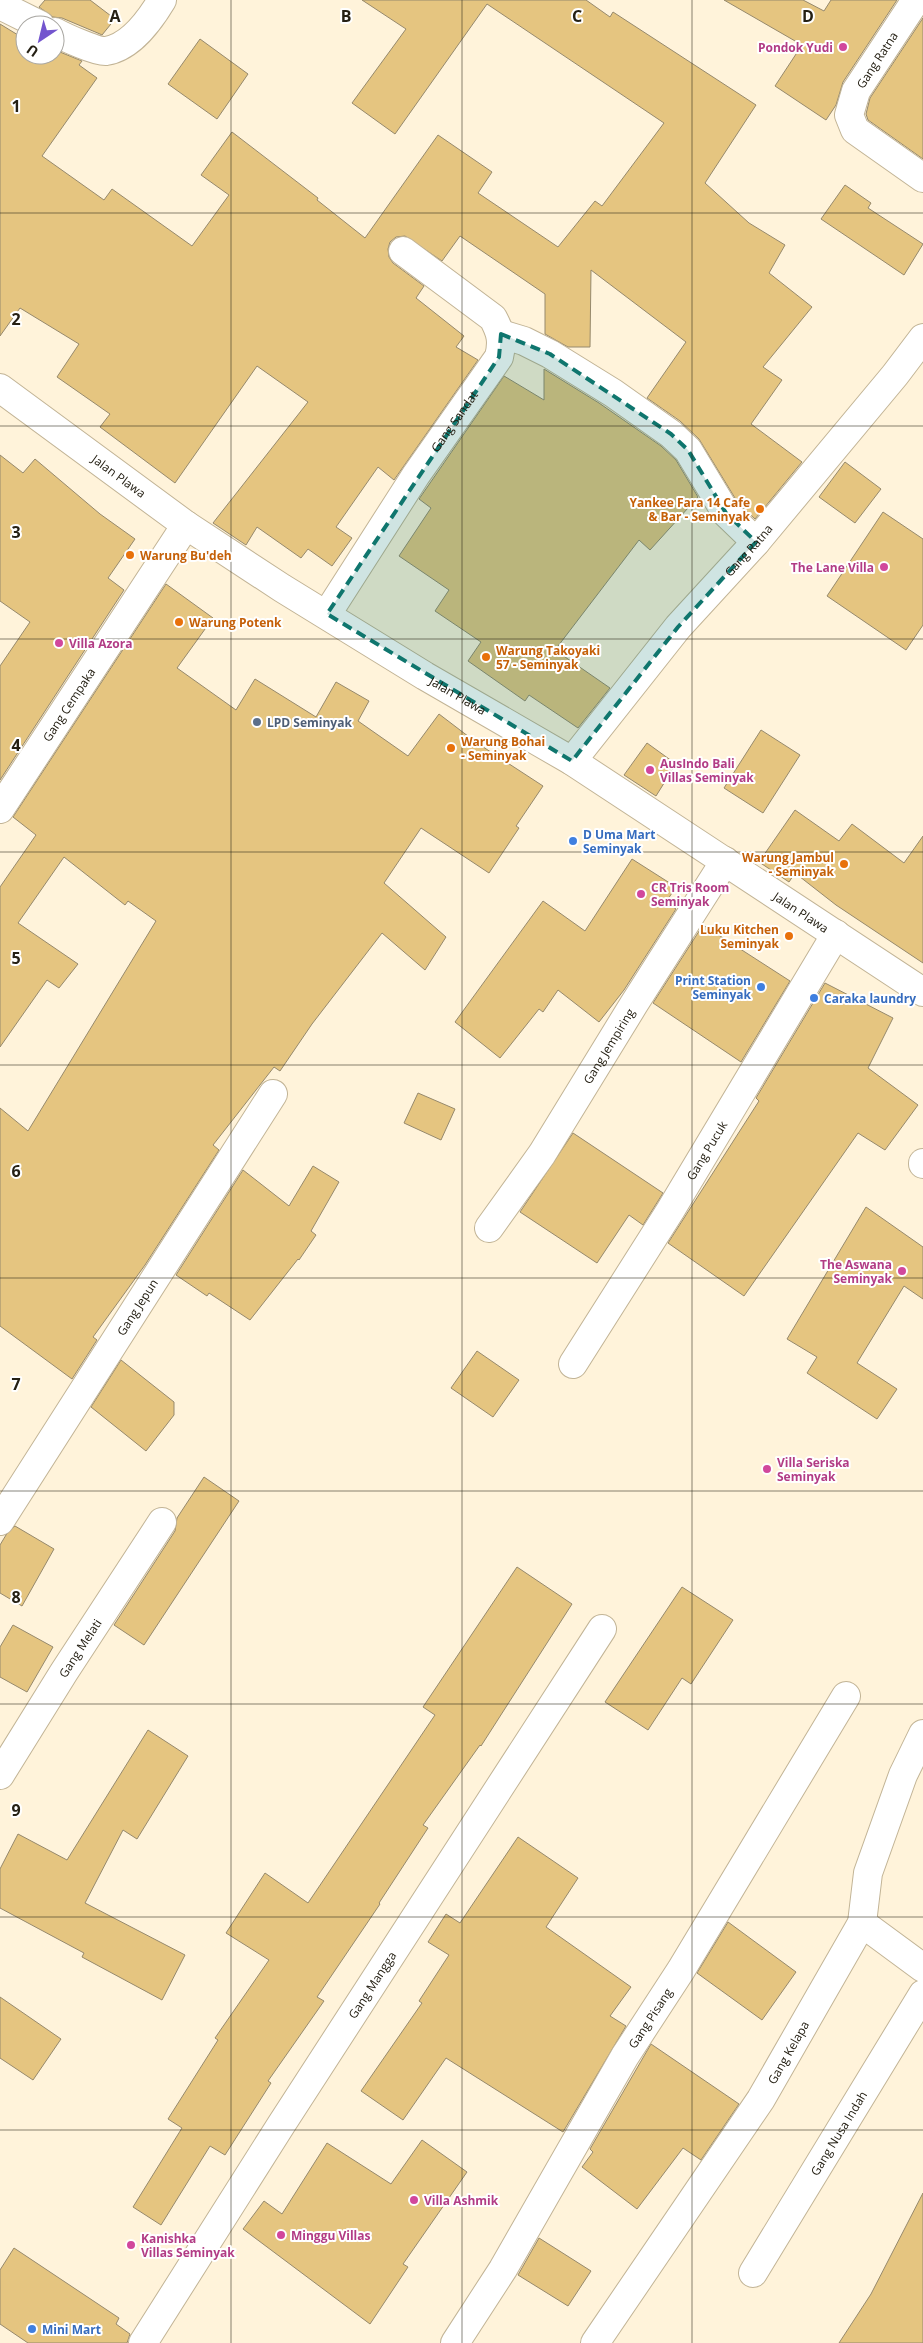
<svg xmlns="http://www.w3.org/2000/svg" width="923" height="2343" font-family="'Open Sans',sans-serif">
<rect width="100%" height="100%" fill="#fff3da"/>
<!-- building -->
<g fill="#e5c580" stroke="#96896c">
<path d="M45 0H90L115 19 102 35 100 34 62 18 53 17 39 7Z"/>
<path d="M362 0H586L610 17 613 12 756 105 705 183 749 223 785 245 769 273 812 307 763 367 782 380 751 424 802 462 755 519 738 503 699 439 680 421 647 398 686 342 591 270 590 347H568L545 334V294L460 236 442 261 405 236 396 237 390 242 388 249 389 257 393 263 424 286 416 298 464 336 456 347 478 360 394 480 378 467 336 527 352 538 332 566 308 549 301 558 257 527 246 545 213 523 308 402 257 366 175 483 100 427 110 414 57 377 79 344 20 308 0 336V24L18 35 20 32 25 35V55H55V50L82 61 79 65 97 78 42 156 104 200 112 189 192 246 229 195 201 175 232 132 318 198 317 200 365 238 438 135 492 172 478 193 558 247 595 201 602 206 664 123 487 4 395 134 352 103 406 29Z"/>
<path d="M724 0H803L824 11 831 0H897L843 82 836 105 826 120 775 86 802 45Z"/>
<path d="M923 18V159L868 120 866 114 870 98Z"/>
<path d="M200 39 248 74 217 119 168 84Z"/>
<path d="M845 185 871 203 868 208 923 244 904 275 821 219Z"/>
<path d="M544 369 599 403 661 446 676 460 698 497 650 550 639 540 555 650 610 688 578 728 529 695 525 701 468 661 481 642 435 611 449 590 399 556 431 508 419 499 504 376 544 400Z"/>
<path d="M0 455 23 473 35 459 100 514 135 539 108 578 124 590 0 780V666L30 622 0 601Z"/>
<path d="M845 462 881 489 855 523 819 497Z"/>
<path d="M883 512 923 539V625L906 650 827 596Z"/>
<path d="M166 584 213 618 177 668 236 710 255 679 316 717 336 682 369 701 358 721 408 756 439 714 477 743 543 786 516 826 519 828 489 873 421 828 384 883 446 937 425 970 382 933 312 1024 280 1071 274 1067 213 1145 219 1150 145 1265 93 1337 97 1340 72 1379 0 1326V1108L28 1131 156 921 128 901 125 905 64 857 18 923 78 964 59 988 47 980 0 1047V887L36 835 13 817Z"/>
<path d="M761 730 800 755 763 813 724 788Z"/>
<path d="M647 743 676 764 656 796 624 775Z"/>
<path d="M795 810 839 841 852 824 904 863 923 836V963L836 905 795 873 789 882 759 862Z"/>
<path d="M632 859 676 887 666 902 676 909 624 990 599 1022 558 990 543 1012 539 1009 500 1058 455 1022 543 901 585 931Z"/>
<path d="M703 925 790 981 741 1062 653 1003Z"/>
<path d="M825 983 893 1018 868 1068 918 1105 885 1150 858 1133 744 1296 668 1243 759 1101 756 1098Z"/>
<path d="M418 1093 455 1109 441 1140 404 1123Z"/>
<path d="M573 1133 663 1193 643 1225 629 1215 597 1263 520 1212Z"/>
<path d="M313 1166 339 1182 311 1231 316 1235 299 1260 298 1259 250 1320 209 1293 207 1296 176 1275 243 1170 289 1206Z"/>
<path d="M866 1207 923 1247V1299L904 1286 857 1363 897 1389 877 1419 807 1373 817 1357 787 1339Z"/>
<path d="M477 1351 519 1380 493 1417 451 1388Z"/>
<path d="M121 1360 174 1402V1415L146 1451 91 1407Z"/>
<path d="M204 1477 239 1501 144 1645 114 1625 175 1531 177 1518Z"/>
<path d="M15 1526 54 1549 22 1606 0 1593V1545L6 1535Z"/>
<path d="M517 1567 572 1604 481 1746 480 1745 423 1825 428 1828 379 1903 380 1904 317 1997 324 2001 268 2081 271 2083 225 2155 210 2146 161 2225 133 2207 182 2128 168 2119 218 2040 215 2038 269 1960 226 1933 265 1873 308 1903 435 1715 423 1707Z"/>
<path d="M682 1587 733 1620 691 1684 682 1678 648 1730 605 1702Z"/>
<path d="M13 1625 53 1647 27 1692 0 1677V1647Z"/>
<path d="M148 1730 188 1756 137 1839 123 1830 85 1903 185 1955 162 2000 82 1957 84 1953 0 1908V1869L18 1834 67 1860Z"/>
<path d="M518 1837 578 1878 546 1927 631 1987 610 2016 626 2026 563 2132 446 2058 403 2120 361 2091 422 2003 419 2001 449 1955 428 1942 446 1914 460 1923Z"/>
<path d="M728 1922 796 1972 762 2020 697 1973Z"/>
<path d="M0 1997 61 2039 33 2080 0 2058Z"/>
<path d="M651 2044 739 2104 701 2160 683 2148 637 2209 582 2167 593 2152 590 2149Z"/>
<path d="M422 2140 467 2172 403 2264 408 2267 370 2324 243 2229 264 2201 282 2214 327 2143 391 2184Z"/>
<path d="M923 2193V2343H839L871 2294Z"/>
<path d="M539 2238 591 2271 568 2306 518 2275Z"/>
<path d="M14 2248 119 2318 116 2324 130 2334 127 2343H28L0 2324V2270Z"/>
</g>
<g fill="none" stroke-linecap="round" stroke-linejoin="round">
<!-- minor casing -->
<g stroke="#c2b496" stroke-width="30">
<g id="minor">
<path d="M916 0 856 91 849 115 855 130 923 178"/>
<path d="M0 5 40 25"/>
<path d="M55 32C64 37 97 52 106 51 131 47 150 20 162 0"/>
<path d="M501 334 524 341 550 354 613 393 671 434 688 450 726 513 756 542"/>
<path id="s1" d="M0 388 186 525 282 588 425 676 572 761 923 992"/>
<path id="s2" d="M327 614 416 475 499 357C503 341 501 333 493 318L403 251"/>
<path id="s3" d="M572 761 678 627 756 542 895 375 923 338"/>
<path id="s4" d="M0 809 186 525"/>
<path d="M923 1164V1163"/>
<path id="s5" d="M489 1228 542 1154 634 1004 725 861"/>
<path id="s6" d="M573 1364 670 1211 836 934"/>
<path id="s7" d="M0 1521 273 1094"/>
<path id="s8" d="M0 1775 64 1672 162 1522"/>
<path d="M862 1923 923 1968"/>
<path id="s9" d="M753 2273 923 1994"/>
<path id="s10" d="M143 2343 281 2125 602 1629"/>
<path id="s11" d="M455 2343 503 2269 625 2056 681 1970 846 1696"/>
<path id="s12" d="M595 2343 761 2099 862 1923 868 1873 903 1775 923 1734"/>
</g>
</g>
<!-- minor -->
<use href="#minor" stroke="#fff" stroke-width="28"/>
</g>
<!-- marked area -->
<path fill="#0f766e" fill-opacity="0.2" stroke="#0f766e" stroke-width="4" stroke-dasharray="10 6" stroke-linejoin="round" d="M501 334 550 354 671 434 688 450 726 513 756 542 678 627 572 761 327 614 499 357Z"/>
<!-- grid -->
<path fill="none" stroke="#252014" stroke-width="1" stroke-opacity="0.55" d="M231 0V2343M462 0V2343M692 0V2343M0 213H923M0 426H923M0 639H923M0 852H923M0 1065H923M0 1278H923M0 1491H923M0 1704H923M0 1917H923M0 2130H923"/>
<!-- markers -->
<g fill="#d1479c" stroke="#fff" stroke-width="2">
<circle cx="843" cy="47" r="5"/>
<circle cx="884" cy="567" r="5"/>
<circle cx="59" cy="643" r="5"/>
<circle cx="650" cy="770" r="5"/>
<circle cx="641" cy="894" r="5"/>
<circle cx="902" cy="1271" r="5"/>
<circle cx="767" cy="1469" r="5"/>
<circle cx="414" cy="2200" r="5"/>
<circle cx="281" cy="2235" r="5"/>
<circle cx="131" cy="2245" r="5"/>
</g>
<g fill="#e8710a" stroke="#fff" stroke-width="2">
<circle cx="760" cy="509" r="5"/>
<circle cx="130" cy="555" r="5"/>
<circle cx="179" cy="622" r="5"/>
<circle cx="486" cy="657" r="5"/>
<circle cx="451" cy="748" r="5"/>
<circle cx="844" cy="864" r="5"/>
<circle cx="789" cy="936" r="5"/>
</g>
<circle fill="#5c6f8a" stroke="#fff" stroke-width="2" cx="257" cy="722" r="5"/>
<g fill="#3f7fe0" stroke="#fff" stroke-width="2">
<circle cx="573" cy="841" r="5"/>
<circle cx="761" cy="987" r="5"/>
<circle cx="814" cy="998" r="5"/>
<circle cx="32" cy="2329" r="5"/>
</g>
<g text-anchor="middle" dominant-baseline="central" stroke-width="4" stroke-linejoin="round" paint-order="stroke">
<!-- hotel labels -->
<g font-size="12" font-weight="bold" fill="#b23c85" stroke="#fff" text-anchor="start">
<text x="833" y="47" text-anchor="end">Pondok Yudi</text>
<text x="874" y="567" text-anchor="end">The Lane Villa</text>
<text x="69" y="643">Villa Azora</text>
<text x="660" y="763">AusIndo Bali<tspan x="660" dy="14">Villas Seminyak</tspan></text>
<text x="651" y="887">CR Tris Room<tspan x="651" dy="14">Seminyak</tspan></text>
<text x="892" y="1264" text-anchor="end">The Aswana<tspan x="892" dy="14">Seminyak</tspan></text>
<text x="777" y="1462">Villa Seriska<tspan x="777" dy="14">Seminyak</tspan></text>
<text x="424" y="2200">Villa Ashmik</text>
<text x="291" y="2235">Minggu Villas</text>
<text x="141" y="2238">Kanishka<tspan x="141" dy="14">Villas Seminyak</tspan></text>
</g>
<!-- street labels -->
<g font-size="12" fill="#252014" stroke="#fff">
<text transform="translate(877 60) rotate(-57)">Gang Ratna</text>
<text stroke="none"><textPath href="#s2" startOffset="231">Gang Sandat</textPath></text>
<text stroke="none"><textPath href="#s1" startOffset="148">Jalan Plawa</textPath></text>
<text stroke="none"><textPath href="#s3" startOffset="275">Gang Ratna</textPath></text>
<text stroke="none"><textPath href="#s1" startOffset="552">Jalan Plawa</textPath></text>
<text stroke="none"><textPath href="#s4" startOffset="125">Gang Cempaka</textPath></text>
<text stroke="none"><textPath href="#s1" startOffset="958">Jalan Plawa</textPath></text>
<text stroke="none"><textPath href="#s5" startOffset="218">Gang Jempiring</textPath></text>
<text stroke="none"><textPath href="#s6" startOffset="252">Gang Pucuk</textPath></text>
<text stroke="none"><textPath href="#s7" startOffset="254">Gang Jepun</textPath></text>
<text stroke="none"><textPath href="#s8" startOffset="150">Gang Melati</textPath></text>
<text stroke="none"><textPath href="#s10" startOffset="425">Gang Mangga</textPath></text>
<text stroke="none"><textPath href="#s11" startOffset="379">Gang Pisang</textPath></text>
<text stroke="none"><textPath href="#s12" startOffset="349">Gang Kelapa</textPath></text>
<text stroke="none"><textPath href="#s9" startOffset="164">Gang Nusa Indah</textPath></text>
</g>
<!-- food labels -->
<g font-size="12" font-weight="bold" fill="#c56008" stroke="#fff" text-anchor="start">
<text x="750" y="502" text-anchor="end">Yankee Fara 14 Cafe<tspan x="750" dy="14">&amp; Bar - Seminyak</tspan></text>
<text x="140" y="555">Warung Bu'deh</text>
<text x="189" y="622">Warung Potenk</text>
<text x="496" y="650">Warung Takoyaki<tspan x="496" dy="14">57 - Seminyak</tspan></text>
<text x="461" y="741">Warung Bohai<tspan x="461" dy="14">- Seminyak</tspan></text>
<text x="834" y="857" text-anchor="end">Warung Jambul<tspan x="834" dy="14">- Seminyak</tspan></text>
<text x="779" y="929" text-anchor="end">Luku Kitchen<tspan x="779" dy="14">Seminyak</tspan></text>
</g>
<!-- service labels -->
<g font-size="12" font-weight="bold" fill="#4e5e75" stroke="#fff" text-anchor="start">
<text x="267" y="722">LPD Seminyak</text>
</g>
<!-- shop labels -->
<g font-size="12" font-weight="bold" fill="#366cbe" stroke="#fff" text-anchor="start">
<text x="583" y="834">D Uma Mart<tspan x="583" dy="14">Seminyak</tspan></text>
<text x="751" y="980" text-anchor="end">Print Station<tspan x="751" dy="14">Seminyak</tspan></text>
<text x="824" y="998">Caraka laundry</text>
<text x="42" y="2329">Mini Mart</text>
</g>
</g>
<g font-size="16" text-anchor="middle" font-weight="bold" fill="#252014" stroke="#fff" stroke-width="4" stroke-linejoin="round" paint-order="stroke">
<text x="115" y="22">A</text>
<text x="346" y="22">B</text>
<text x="577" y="22">C</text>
<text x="808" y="22">D</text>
<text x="16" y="112">1</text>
<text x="16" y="325">2</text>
<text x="16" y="538">3</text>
<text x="16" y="751">4</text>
<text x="16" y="964">5</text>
<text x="16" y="1177">6</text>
<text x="16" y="1390">7</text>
<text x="16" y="1603">8</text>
<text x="16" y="1816">9</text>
</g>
<!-- north arrow -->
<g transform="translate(40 40) rotate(215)"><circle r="24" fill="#ffffff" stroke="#a8a6a1"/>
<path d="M0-4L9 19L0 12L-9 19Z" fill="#7355ce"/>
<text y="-8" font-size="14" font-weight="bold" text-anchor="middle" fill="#252014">U</text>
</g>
</svg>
